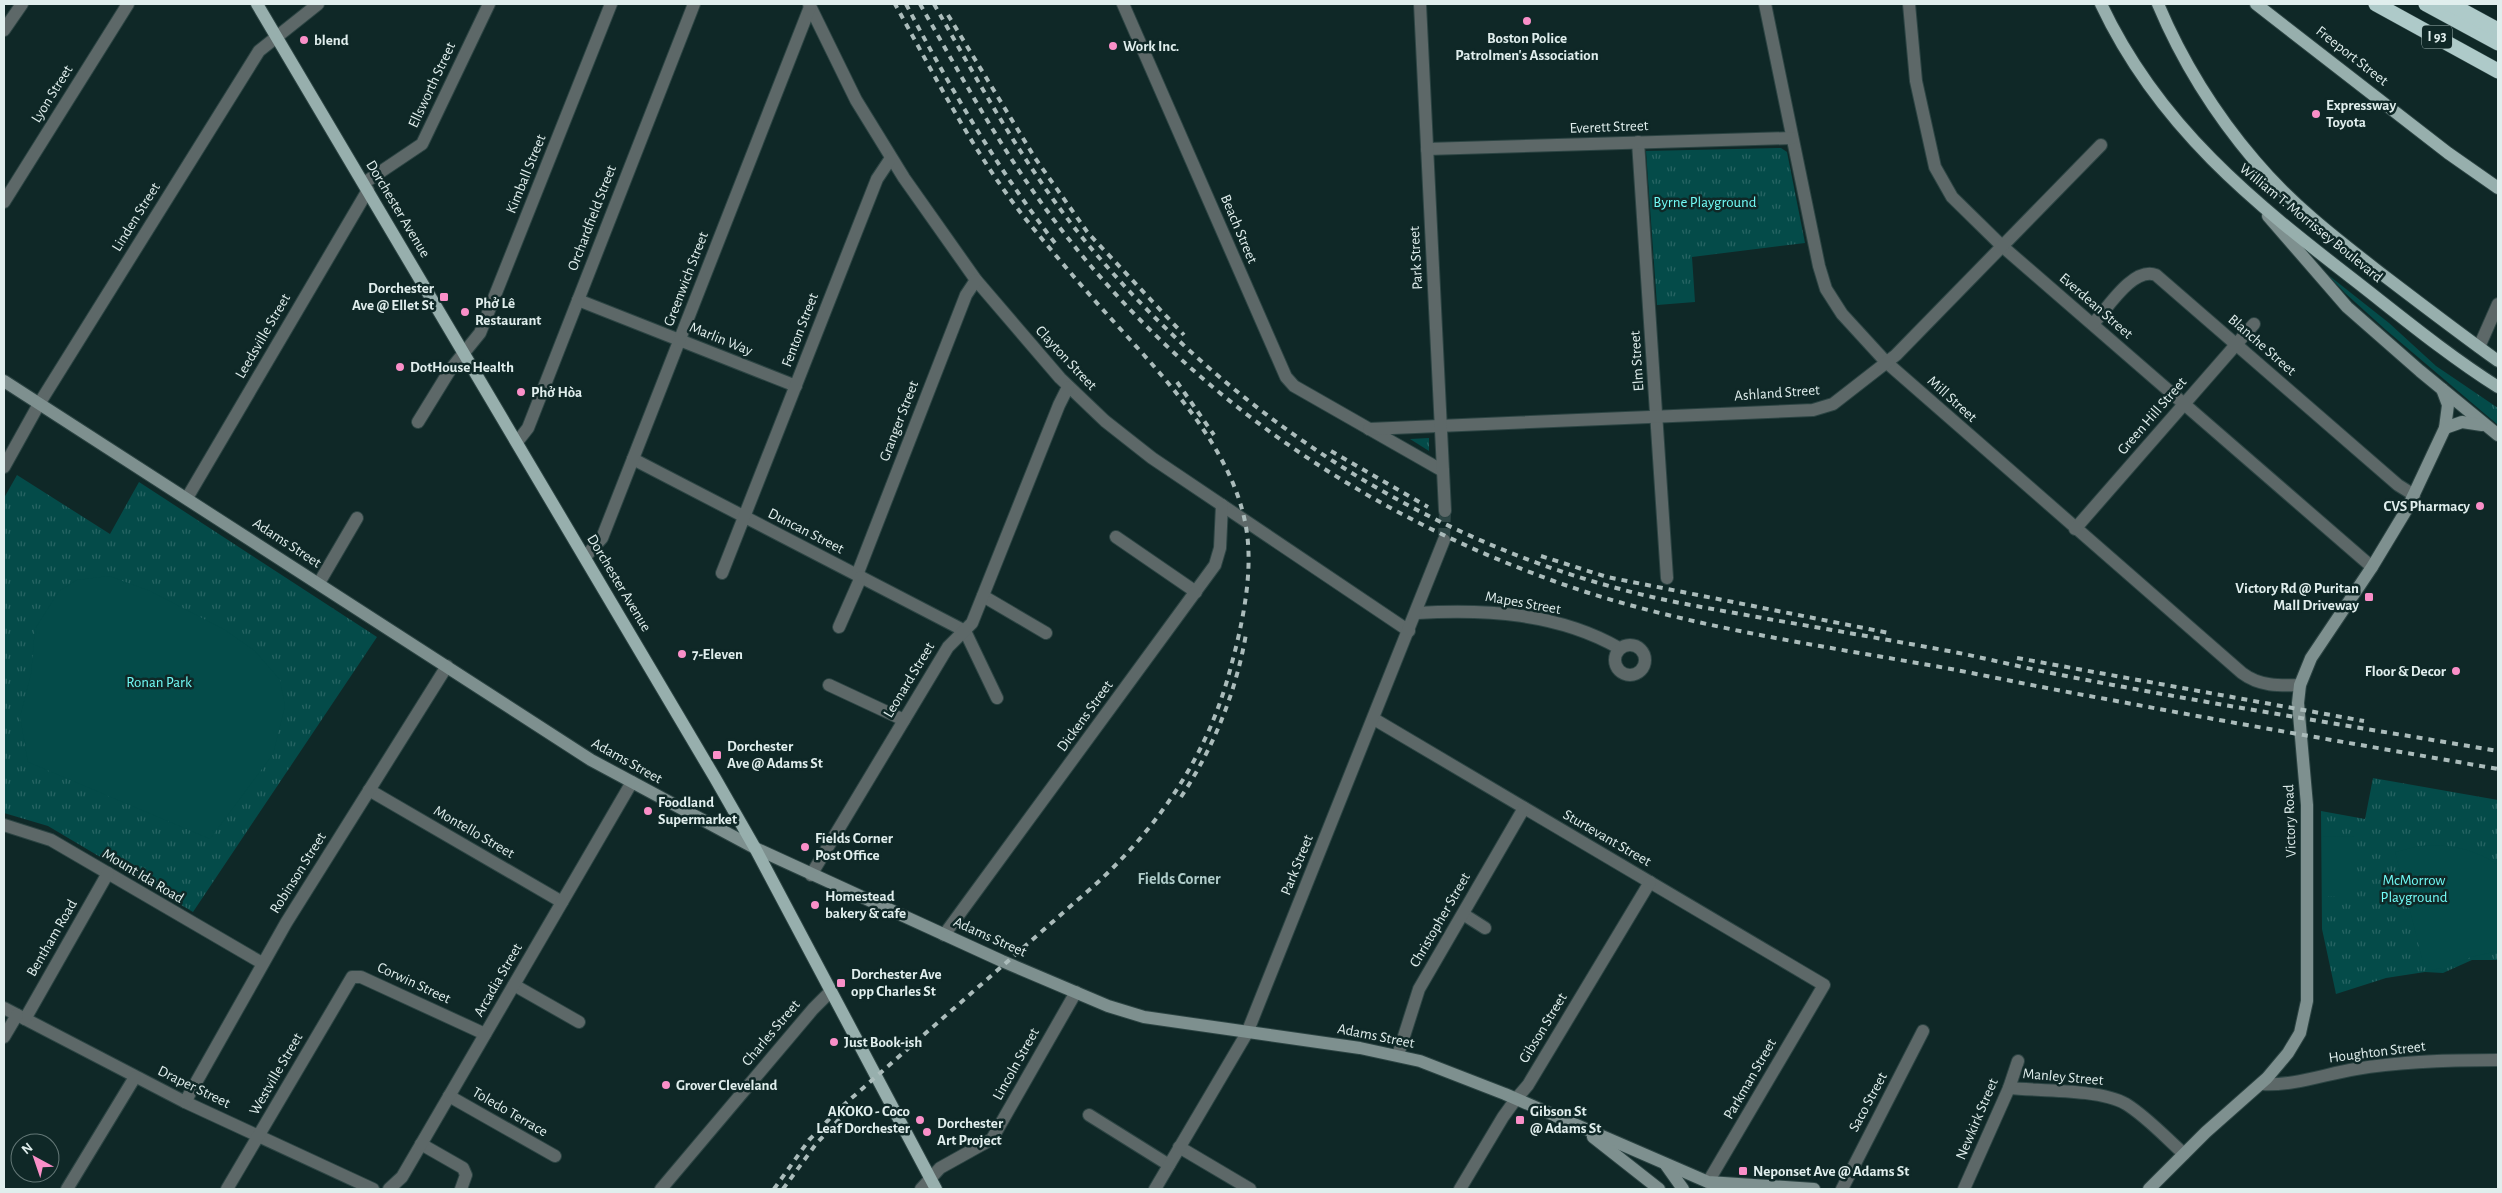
<svg xmlns="http://www.w3.org/2000/svg" width="2502" height="1193" font-family="'Alegreya Sans',sans-serif">
<defs>
<pattern id="grass-tufts" width="24" height="20" patternUnits="userSpaceOnUse" patternTransform="scale(1.25)"><rect width="24" height="20" fill="#044b49"/><path d="M3 7l-1-3M5 7V3M7 7l1-3M15 17l-1-3M17 17v-4M19 17l1-3" fill="none" stroke="#286564"/></pattern>
</defs>
<rect width="100%" height="100%" fill="#0f2827"/>
<!-- grass -->
<g fill="url(#grass-tufts)">
<path d="M1781 148 1787 152 1805 243 1692 257 1695 302 1657 305 1646 151Z"/>
<path d="M2327 274 2389 323 2436 366 2498 408V425L2386 330 2345 293Z"/>
<path d="M1429 438V451L1410 439Z"/>
<path d="M17 475 110 534 139 482 377 637 193 912 48 826 4 813V498Z"/>
<path d="M2373 778 2498 800V960H2472L2443 973 2425 972 2386 978 2336 994 2322 929 2321 811 2365 819Z"/>
</g>
<!-- garden -->
<g fill="#044b49">
<path d="M109 576 150 591 225 630 255 651 280 680 285 706 273 754 210 839 28 762 20 717 31 674 35 629 59 591 77 580Z"/>
<path d="M2355 836V896H2322V837Z"/>
<path d="M2419 846C2447 843 2475 849 2498 865V951L2471 957 2442 970 2441 968 2432 970 2424 966 2395 852Z"/>
</g>
<g fill="none" stroke-linecap="round" stroke-linejoin="round">
<!-- tertiary-tunnel -->
<path stroke="#2e4645" stroke-width="12" stroke-dasharray="12 6" stroke-linecap="butt" d="M1444 540 1445 511"/>
<!-- minor casing -->
<g stroke="#2c4443" stroke-width="14">
<g id="minor">
<path d="M809 4 856 100 904 178 976 280 1060 378 1105 421 1152 458 1409 631"/>
<path d="M1123 4 1286 377 1294 386 1443 471"/>
<path d="M1765 4 1819 266 1826 289 1842 314 1886 362 2242 673C2259 686 2279 686 2300 685"/>
<path d="M1909 4 1916 81 1935 167 1952 197 2002 246 2372 567"/>
<path d="M4 30 22 4"/>
<path d="M1638 142 1667 578"/>
<path d="M1427 149 1792 138"/>
<path d="M364 183 422 144 489 4"/>
<path d="M4 202 128 4"/>
<path d="M578 300 796 386"/>
<path d="M2093 324C2107 309 2133 266 2156 275L2398 485 2414 495"/>
<path d="M2479 347 2498 304"/>
<path d="M418 422 450 370 480 333 611 4"/>
<path d="M1369 429 1813 410 1833 404 1896 355 2101 145"/>
<path d="M517 442 528 428 694 4"/>
<path d="M633 459 965 631 997 698"/>
<path d="M4 467 39 404 259 51 318 4"/>
<path d="M187 498 368 190"/>
<path d="M2075 529 2254 324"/>
<path d="M1116 537 1196 592"/>
<path d="M585 557 602 538 810 7"/>
<path d="M722 573 877 179 891 158"/>
<path d="M857 575 966 295 976 280"/>
<path d="M319 583 357 518"/>
<path d="M983 596 1046 633"/>
<path d="M1417 613C1486 609 1558 613 1619 648"/>
<path d="M839 627 861 577"/>
<circle cx="1630" cy="660" r="15"/>
<path d="M829 685 904 720"/>
<path d="M1374 719 1824 985 1708 1182"/>
<path d="M369 790 562 902"/>
<path d="M4 825 51 840 262 963"/>
<path d="M811 875 948 647 972 623 1059 405 1068 387"/>
<path d="M1463 914 1485 928"/>
<path d="M944 935 1215 565 1220 548 1222 505"/>
<path d="M514 985 579 1022"/>
<path d="M4 1008 185 1102 373 1189"/>
<path d="M25 1019 108 873"/>
<path d="M4 1037 17 1015"/>
<path d="M1398 1055 1419 989 1524 808"/>
<path d="M2262 1084C2294 1086 2325 1074 2356 1069 2403 1061 2451 1060 2498 1060"/>
<path d="M2009 1088C2040 1091 2100 1089 2126 1104 2147 1117 2165 1137 2184 1154"/>
<path d="M449 1096 555 1156"/>
<path d="M1516 1099 1528 1085 1650 882"/>
<path d="M185 1102 286 923 447 666"/>
<path d="M1089 1115 1169 1165"/>
<path d="M421 1144 463 1168 466 1175 461 1189"/>
<path d="M1179 1147 1250 1189"/>
<path d="M67 1189 135 1077"/>
<path d="M227 1189 352 977H361L485 1034"/>
<path d="M389 1189 402 1177 632 782"/>
<path d="M661 1189 813 1009 831 991"/>
<path d="M921 1189 940 1168 992 1139 1076 992"/>
<path d="M1842 1189 1923 1031"/>
<path d="M1964 1189 2009 1088 2018 1061"/>
</g>
</g>
<!-- tertiary casing -->
<g stroke="#2c4443" stroke-width="14">
<g id="tertiary">
<path d="M1420 4 1445 511"/>
<path d="M1155 1189 1247 1033 1444 540"/>
<path d="M1460 1189 1503 1117 1516 1099"/>
</g>
</g>
<!-- secondary casing -->
<g stroke="#2c4443" stroke-width="14">
<g id="secondary">
<path d="M2268 216 2347 307 2420 371 2498 435"/>
<path d="M4 381 591 760 755 848 1002 961 1108 1006 1144 1017 1360 1048 1420 1061 1505 1094 1708 1182 1814 1189"/>
<path d="M2445 428 2462 422 2482 425"/>
<path d="M1593 1137 1659 1189"/>
<path d="M1666 1165 1683 1189"/>
<path d="M2149 1189 2206 1132 2267 1078 2288 1053 2300 1033 2307 1001V805L2298 703 2300 685 2311 658 2372 567 2407 509 2445 428 2448 405 2442 389"/>
</g>
</g>
<!-- primary casing -->
<g stroke="#2c4443" stroke-width="14">
<g id="primary">
<path d="M257 4 715 778 755 848 936 1189"/>
<path d="M2101 4C2159 127 2253 202 2358 283 2404 319 2449 356 2498 387"/>
<path d="M2158 4C2182 61 2215 114 2255 161 2292 205 2338 240 2383 275 2421 304 2459 333 2498 361"/>
<path d="M2256 4 2448 153 2498 188"/>
</g>
</g>
<!-- motorway casing -->
<g stroke="#2c4443" stroke-width="16">
<g id="motorway">
<path d="M2376 4 2498 71"/>
<path d="M2426 4 2498 43"/>
<path d="M2450 4 2498 30"/>
</g>
</g>
<!-- minor -->
<use href="#minor" stroke="#5d6868" stroke-width="12"/>
<!-- tertiary -->
<use href="#tertiary" stroke="#5d6868" stroke-width="12"/>
<!-- secondary -->
<use href="#secondary" stroke="#7e908f" stroke-width="12"/>
<!-- primary -->
<use href="#primary" stroke="#97afad" stroke-width="12"/>
<!-- motorway -->
<use href="#motorway" stroke="#aecac9" stroke-width="15"/>
<!-- rail -->
<g stroke="#abbcbb" stroke-width="4" stroke-dasharray="6 6" stroke-linecap="butt">
<path d="M906 4C950 88 997 168 1055 243"/>
<path d="M920 4C961 76 1001 149 1051 216 1186 397 1376 524 1589 593 1706 630 1830 647 1951 669 2003 679 2054 690 2106 699 2237 724 2367 746 2498 769"/>
<path d="M934 4C979 83 1023 164 1081 236 1219 405 1412 535 1624 590 1672 603 1720 610 1768 619 1828 629 1888 640 1949 651 1985 658 2020 667 2056 674 2203 703 2351 726 2498 751"/>
<path d="M948 15 1035 158 1088 233 1184 335"/>
<path d="M1177 382 1214 435"/>
<path d="M1331 451 1428 507"/>
<path d="M1541 556 1607 577 1889 633"/>
<path d="M2017 658 2364 721"/>
<path d="M1181 797C1214 747 1236 692 1246 634"/>
<path d="M774 1189 809 1140 838 1110 1097 883C1160 825 1208 754 1230 670 1242 626 1254 573 1246 527 1232 445 1158 371 1105 312 1077 281 1050 249 1024 217 973 152 935 76 895 4"/>
<path d="M783 1189 816 1144 845 1113"/>
</g>
</g>
<!-- markers -->
<g fill="#fa8fc8" stroke="#0f2827" stroke-width="2">
<circle cx="1527" cy="21" r="5"/>
<circle cx="304" cy="40" r="5"/>
<circle cx="1113" cy="46" r="5"/>
<circle cx="2316" cy="114" r="5"/>
<rect x="439" y="292" width="10" height="10" rx="2.5"/>
<circle cx="465" cy="312" r="5"/>
<circle cx="400" cy="367" r="5"/>
<circle cx="521" cy="392" r="5"/>
<circle cx="2480" cy="506" r="5"/>
<rect x="2364" y="592" width="10" height="10" rx="2.5"/>
<circle cx="682" cy="654" r="5"/>
<circle cx="2456" cy="671" r="5"/>
<rect x="712" y="750" width="10" height="10" rx="2.5"/>
<circle cx="648" cy="811" r="5"/>
<circle cx="805" cy="847" r="5"/>
<circle cx="815" cy="905" r="5"/>
<rect x="836" y="978" width="10" height="10" rx="2.5"/>
<circle cx="834" cy="1042" r="5"/>
<circle cx="666" cy="1085" r="5"/>
<circle cx="920" cy="1120" r="5"/>
<rect x="1515" y="1115" width="10" height="10" rx="2.5"/>
<circle cx="927" cy="1132" r="5"/>
<rect x="1738" y="1166" width="10" height="10" rx="2.5"/>
</g>
<g text-anchor="middle" dominant-baseline="central" stroke-width="5" stroke-linejoin="round" paint-order="stroke">
<!-- shield labels -->
<rect fill="#0f2827" stroke="#a1b3b2" stroke-width="1" x="2422" y="25.5" width="30" height="23" rx="4"/>
<g font-size="14" font-weight="bold" fill="#e0eeed">
<text x="2437" y="37">I 93</text>
</g>
<!-- poi labels -->
<g font-size="15" font-weight="bold" fill="#e0eeed" stroke="#0f2827" text-anchor="start">
<text x="1527" y="38" text-anchor="middle">Boston Police<tspan x="1527" dy="17">Patrolmen's Association</tspan></text>
<text x="314" y="40">blend</text>
<text x="1123" y="46">Work Inc.</text>
<text x="2326" y="105">Expressway<tspan x="2326" dy="17">Toyota</tspan></text>
<text x="434" y="288" text-anchor="end">Dorchester<tspan x="434" dy="17">Ave @ Ellet St</tspan></text>
<text x="475" y="303">Phở Lê<tspan x="475" dy="17">Restaurant</tspan></text>
<text x="410" y="367">DotHouse Health</text>
<text x="531" y="392">Phở Hòa</text>
<text x="2470" y="506" text-anchor="end">CVS Pharmacy</text>
<text x="2359" y="588" text-anchor="end">Victory Rd @ Puritan<tspan x="2359" dy="17">Mall Driveway</tspan></text>
<text x="692" y="654">7-Eleven</text>
<text x="2446" y="671" text-anchor="end">Floor &amp; Decor</text>
<text x="727" y="746">Dorchester<tspan x="727" dy="17">Ave @ Adams St</tspan></text>
<text x="658" y="802">Foodland<tspan x="658" dy="17">Supermarket</tspan></text>
<text x="815" y="838">Fields Corner<tspan x="815" dy="17">Post Office</tspan></text>
<text x="825" y="896">Homestead<tspan x="825" dy="17">bakery &amp; cafe</tspan></text>
<text x="851" y="974">Dorchester Ave<tspan x="851" dy="17">opp Charles St</tspan></text>
<text x="844" y="1042">Just Book-ish</text>
<text x="676" y="1085">Grover Cleveland</text>
<text x="910" y="1111" text-anchor="end">AKOKO - Coco<tspan x="910" dy="17">Leaf Dorchester</tspan></text>
<text x="1530" y="1111">Gibson St<tspan x="1530" dy="17">@ Adams St</tspan></text>
<text x="937" y="1123">Dorchester<tspan x="937" dy="17">Art Project</tspan></text>
<text x="1753" y="1171">Neponset Ave @ Adams St</text>
</g>
<!-- street labels -->
<g font-size="15" fill="#e0eeed" stroke="#0f2827">
<text transform="translate(2352 56) rotate(38)">Freeport Street</text>
<text transform="translate(432 85) rotate(-65)">Ellsworth Street</text>
<text transform="translate(52 94) rotate(-58)">Lyon Street</text>
<text transform="translate(1609 127) rotate(-2)">Everett Street</text>
<text transform="translate(526 174) rotate(-68)">Kimball Street</text>
<text transform="translate(398 209) rotate(59)">Dorchester Avenue</text>
<text transform="translate(136 217) rotate(-58)">Linden Street</text>
<text transform="translate(592 218) rotate(-69)">Orchardfield Street</text>
<text transform="translate(2311 223) rotate(39)">William T. Morrissey Boulevard</text>
<text transform="translate(1239 229) rotate(67)">Beach Street</text>
<text transform="translate(1416 258) rotate(-93)">Park Street</text>
<text transform="translate(686 279) rotate(-69)">Greenwich Street</text>
<text transform="translate(2096 306) rotate(41)">Everdean Street</text>
<text transform="translate(800 330) rotate(-69)">Fenton Street</text>
<text transform="translate(263 336) rotate(-60)">Leedsville Street</text>
<text transform="translate(721 339) rotate(22)">Marlin Way</text>
<text transform="translate(2262 345) rotate(41)">Blanche Street</text>
<text transform="translate(1066 358) rotate(47)">Clayton Street</text>
<text transform="translate(1637 361) rotate(-94)">Elm Street</text>
<text transform="translate(1777 393) rotate(-4)">Ashland Street</text>
<text transform="translate(1952 399) rotate(42)">Mill Street</text>
<text transform="translate(2152 416) rotate(-49)">Green Hill Street</text>
<text transform="translate(899 421) rotate(-69)">Granger Street</text>
<text transform="translate(806 531) rotate(27)">Duncan Street</text>
<text transform="translate(287 543) rotate(33)">Adams Street</text>
<text transform="translate(619 583) rotate(59)">Dorchester Avenue</text>
<text transform="translate(1523 603) rotate(10)">Mapes Street</text>
<text transform="translate(909 680) rotate(-59)">Leonard Street</text>
<text transform="translate(1085 716) rotate(-54)">Dickens Street</text>
<text transform="translate(627 761) rotate(29)">Adams Street</text>
<text transform="translate(2290 821) rotate(-92)">Victory Road</text>
<text transform="translate(474 832) rotate(30)">Montello Street</text>
<text transform="translate(1607 838) rotate(30)">Sturtevant Street</text>
<text transform="translate(1297 865) rotate(-68)">Park Street</text>
<text transform="translate(298 873) rotate(-58)">Robinson Street</text>
<text transform="translate(143 876) rotate(31)">Mount Ida Road</text>
<text transform="translate(1440 920) rotate(-60)">Christopher Street</text>
<text transform="translate(990 937) rotate(24)">Adams Street</text>
<text transform="translate(52 938) rotate(-60)">Bentham Road</text>
<text transform="translate(498 980) rotate(-60)">Arcadia Street</text>
<text transform="translate(414 983) rotate(25)">Corwin Street</text>
<text transform="translate(1543 1028) rotate(-59)">Gibson Street</text>
<text transform="translate(771 1033) rotate(-50)">Charles Street</text>
<text transform="translate(1376 1036) rotate(11)">Adams Street</text>
<text transform="translate(2377 1052) rotate(-7)">Houghton Street</text>
<text transform="translate(1016 1064) rotate(-61)">Lincoln Street</text>
<text transform="translate(276 1074) rotate(-60)">Westville Street</text>
<text transform="translate(2063 1077) rotate(5)">Manley Street</text>
<text transform="translate(1750 1079) rotate(-60)">Parkman Street</text>
<text transform="translate(194 1087) rotate(26)">Draper Street</text>
<text transform="translate(1868 1102) rotate(-62)">Saco Street</text>
<text transform="translate(510 1112) rotate(30)">Toledo Terrace</text>
<text transform="translate(1977 1119) rotate(-67)">Newkirk Street</text>
</g>
<!-- park labels -->
<g font-size="15" fill="#72fbf6" stroke="#0f2827">
<text x="1705" y="202">Byrne Playground</text>
<text x="159" y="682">Ronan Park</text>
<text x="2414" y="880">McMorrow<tspan x="2414" dy="17">Playground</tspan></text>
</g>
<!-- neighbourhood labels -->
<g font-size="16" font-weight="bold" fill="#afccca" stroke="#0f2827">
<text x="1179" y="879">Fields Corner</text>
</g>
</g>
<!-- border -->
<rect width="2502" height="1193" fill="none" stroke="#e0eeed" stroke-width="10"/>
<!-- north arrow -->
<g transform="translate(35 1158) rotate(320)"><circle r="24" fill="#0f2827" stroke="#637776"/>
<path d="M0-4L9 19L0 12L-9 19Z" fill="#fa8fc8"/>
<text y="-8" font-size="14" font-weight="bold" text-anchor="middle" fill="#e0eeed">N</text>
</g>
</svg>
